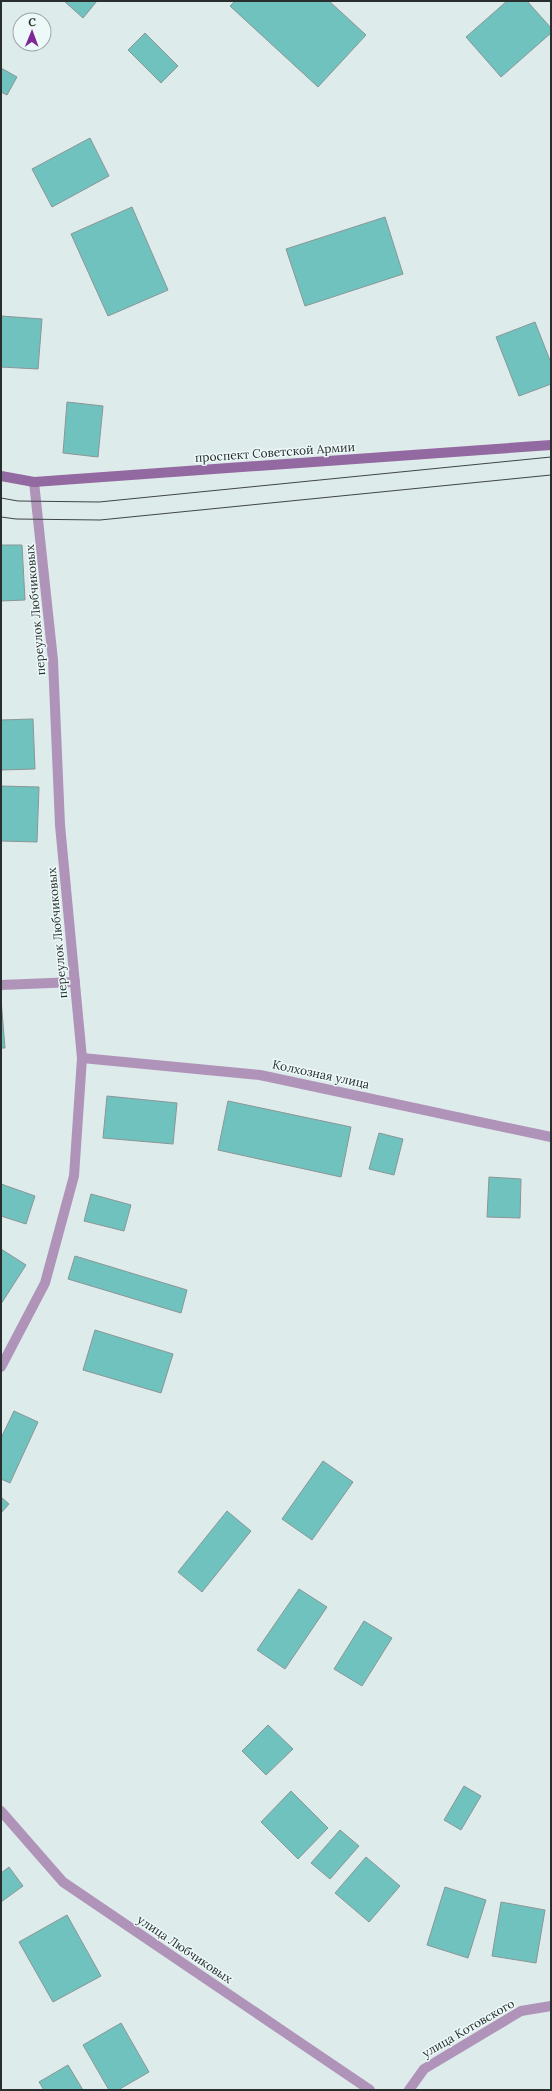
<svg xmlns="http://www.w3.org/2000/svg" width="552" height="2091" font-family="Lora,serif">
<rect width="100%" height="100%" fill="#deebeb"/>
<!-- building -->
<g fill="#70c2bf" stroke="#8a9696">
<path d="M64 1H97L83 18Z"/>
<path d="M235 1H329L366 35 318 87 230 6Z"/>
<path d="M507 1H527L551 28V33L501 77 466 37Z"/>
<path d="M145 33 178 66 161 83 128 50Z"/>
<path d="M1 68 17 77 7 95 1 92Z"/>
<path d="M90 138 109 176 52 207 32 169Z"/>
<path d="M132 207 168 290 108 316 71 234Z"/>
<path d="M385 217 403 274 305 306 286 249Z"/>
<path d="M1 316 42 319 38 369 1 367Z"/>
<path d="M535 322 551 363V384L519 396 496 337Z"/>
<path d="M67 402 103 406 98 457 63 453Z"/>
<path d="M1 545H22L25 600 1 601Z"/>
<path d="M33 719 35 769 1 770V720Z"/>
<path d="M1 786 39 787 37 842 1 841Z"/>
<path d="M1 999 5 1048H1Z"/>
<path d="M107 1096 177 1103 173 1144 103 1138Z"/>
<path d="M228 1101 351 1127 341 1177 218 1150Z"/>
<path d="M379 1133 403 1139 394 1175 369 1169Z"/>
<path d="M489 1177 521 1179 520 1218 487 1217Z"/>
<path d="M1 1184 35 1196 26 1224 1 1216Z"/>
<path d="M91 1194 131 1205 124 1231 84 1221Z"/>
<path d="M1 1249 26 1265 1 1304Z"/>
<path d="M75 1256 187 1290 181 1313 68 1279Z"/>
<path d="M95 1330 173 1354 161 1393 83 1370Z"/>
<path d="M14 1411 38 1422 10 1483 1 1479V1438Z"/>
<path d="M323 1461 353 1482 312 1540 282 1519Z"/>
<path d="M1 1497 9 1504 1 1513Z"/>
<path d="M227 1511 251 1531 202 1592 178 1572Z"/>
<path d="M299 1589 327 1607 285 1669 257 1650Z"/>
<path d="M364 1621 392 1638 362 1686 334 1669Z"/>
<path d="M268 1725 293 1749 266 1775 242 1751Z"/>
<path d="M464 1786 481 1796 461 1830 444 1820Z"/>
<path d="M291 1791 328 1828 298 1859 261 1822Z"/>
<path d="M340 1830 359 1846 330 1879 311 1863Z"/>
<path d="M366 1857 400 1886 369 1922 335 1893Z"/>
<path d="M9 1867 23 1886 1 1902V1873Z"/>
<path d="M445 1887 486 1900 468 1958 427 1945Z"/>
<path d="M501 1902 545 1910 536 1963 492 1956Z"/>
<path d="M67 1915 101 1976 53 2002 19 1942Z"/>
<path d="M121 2023 149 2072 118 2090H109L83 2045Z"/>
<path d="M68 2065 83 2090H44L39 2082Z"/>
</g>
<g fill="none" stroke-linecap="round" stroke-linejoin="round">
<!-- service -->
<path stroke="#b093b9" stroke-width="10" d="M1 985 75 982"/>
<!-- minor -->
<g stroke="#b093b9" stroke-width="10">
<path d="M82 1058 260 1075 551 1137"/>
<path d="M1 1367 45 1283 74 1176 82 1058 60 825 53 660 34 482"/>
<path d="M1 1811 63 1882 370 2090"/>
<path d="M409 2090 424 2069 521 2011 551 2006"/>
</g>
<!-- secondary -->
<path stroke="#9369a1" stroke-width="10" d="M1 476 34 482 551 445"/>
<!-- tram -->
<g stroke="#3f4545" stroke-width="1">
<path d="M1 498 18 501 99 502 551 457"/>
<path d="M1 517 16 519 100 520 551 475"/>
</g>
</g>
<g text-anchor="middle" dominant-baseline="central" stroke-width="3" stroke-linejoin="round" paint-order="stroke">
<!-- street labels -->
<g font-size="12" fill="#282d2d" stroke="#ecf9f8">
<text transform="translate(275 452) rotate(-4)">проспект Советской Армии</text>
<text transform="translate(35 610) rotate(-95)">переулок Любчиковых</text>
<text transform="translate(57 933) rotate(-95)">переулок Любчиковых</text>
<text transform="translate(321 1074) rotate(12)">Колхозная улица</text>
<text transform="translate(185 1949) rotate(34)">улица Любчиковых</text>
<text transform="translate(468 2028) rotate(-30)">улица Котовского</text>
</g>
</g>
<!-- border -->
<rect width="552" height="2091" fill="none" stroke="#282d2d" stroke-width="4"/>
<!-- north arrow -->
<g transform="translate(32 32) rotate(1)"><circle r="19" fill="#ecf9f8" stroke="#9ea7a7"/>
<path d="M0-3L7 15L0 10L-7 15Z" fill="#7e2896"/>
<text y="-6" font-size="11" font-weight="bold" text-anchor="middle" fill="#282d2d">С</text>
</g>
</svg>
